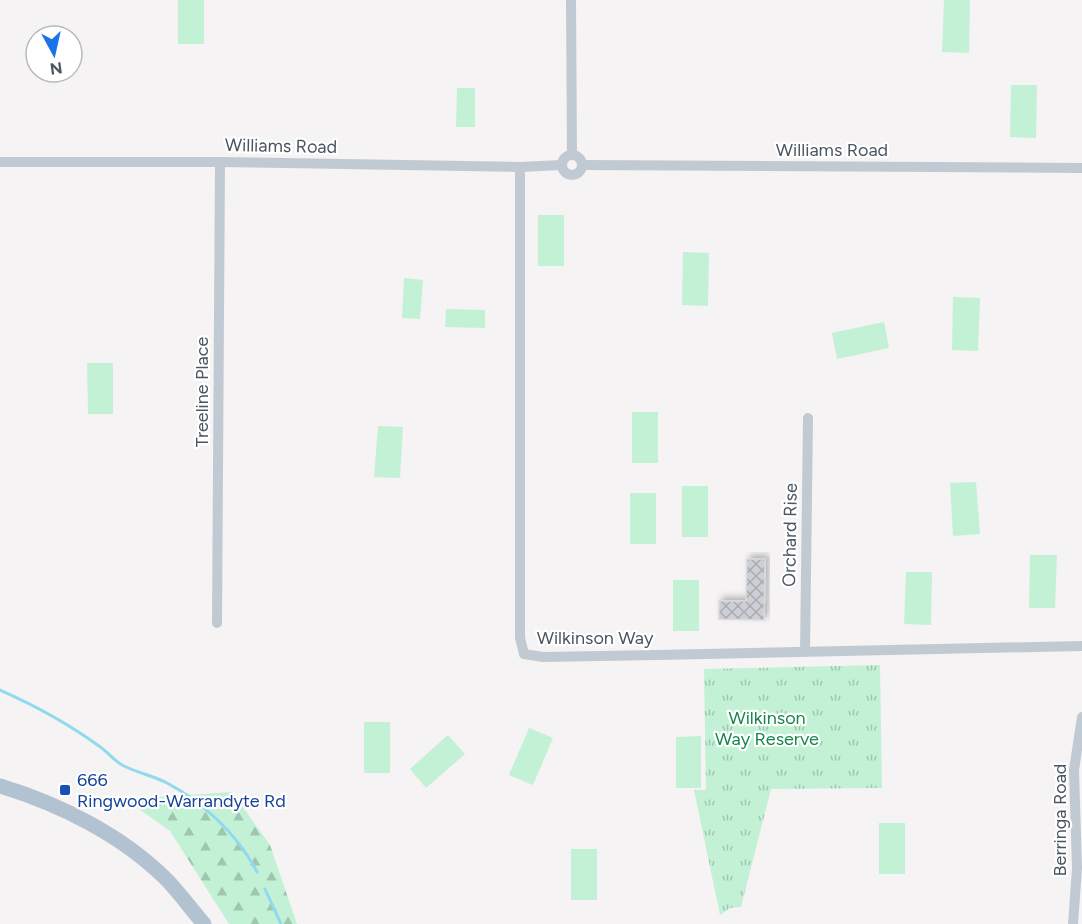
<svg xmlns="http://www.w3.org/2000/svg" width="1082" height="924" font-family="Figtree,sans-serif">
<defs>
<pattern id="forest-firs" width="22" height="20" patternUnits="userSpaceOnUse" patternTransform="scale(1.5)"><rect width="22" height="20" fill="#c3f1d5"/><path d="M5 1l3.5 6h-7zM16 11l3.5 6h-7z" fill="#a0c6b0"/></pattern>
<pattern id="park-tufts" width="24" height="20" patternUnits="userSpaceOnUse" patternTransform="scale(1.5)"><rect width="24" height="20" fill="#c3f1d5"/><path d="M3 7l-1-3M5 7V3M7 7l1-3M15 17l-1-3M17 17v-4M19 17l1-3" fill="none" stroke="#a0c6b0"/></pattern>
<pattern id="building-cross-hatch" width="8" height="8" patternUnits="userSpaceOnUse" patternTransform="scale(1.5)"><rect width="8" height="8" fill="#cdcfd5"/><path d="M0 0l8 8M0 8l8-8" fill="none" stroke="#a8abb0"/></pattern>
<filter id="shadow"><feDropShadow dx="3.5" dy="-3.5" stdDeviation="3" flood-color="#0004"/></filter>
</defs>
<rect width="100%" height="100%" fill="#f5f3f3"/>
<!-- grass -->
<g fill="#c3f1d5">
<rect x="178" y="0" width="26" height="44"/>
<path d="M944 0H970L969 53 942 52Z"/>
<path d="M1011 85H1037L1036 138 1010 137Z"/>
<path d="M457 88H475V127H456Z"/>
<rect x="538" y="215" width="26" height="51"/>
<path d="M683 252 709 253 708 306 682 305Z"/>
<path d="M404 278 423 280 420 319 402 318Z"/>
<path d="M953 297 980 298 978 351 952 350Z"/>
<path d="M446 309 485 310V328L445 327Z"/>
<path d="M884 322 889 348 837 359 832 333Z"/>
<path d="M87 363H113V414H88Z"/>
<rect x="632" y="412" width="26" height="51"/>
<path d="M378 426 403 427 400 478 374 477Z"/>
<path d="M976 482 980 534 953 536 950 483Z"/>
<rect x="682" y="486" width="26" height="51"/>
<rect x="630" y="493" width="26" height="51"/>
<path d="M1030 555H1057L1055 608H1029Z"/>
<path d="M906 572H932L931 625 904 624Z"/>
<rect x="673" y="580" width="26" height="51"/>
<rect x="364" y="722" width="26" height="51"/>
<path d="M529 728 553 738 533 785 509 775Z"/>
<path d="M448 735 465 754 426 788 410 769Z"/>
<path d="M701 736V788H676V737Z"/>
<rect x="879" y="823" width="26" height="51"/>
<rect x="571" y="849" width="26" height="51"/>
</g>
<!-- forest -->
<path fill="url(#forest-firs)" d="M232 792 270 845 297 924H229L170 831 125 799Z"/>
<!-- park -->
<path fill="url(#park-tufts)" d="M880 665 882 788 771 789 741 907 730 908 720 915 694 790H706L704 669Z"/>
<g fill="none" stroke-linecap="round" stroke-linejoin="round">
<!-- stream -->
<g stroke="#90daee" stroke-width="3">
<path d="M0 690C34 705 69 724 99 746 108 752 115 762 124 766 138 773 154 776 167 783 203 802 238 835 257 872"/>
<path d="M265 889 281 924"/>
</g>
</g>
<!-- building -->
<path fill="url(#building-cross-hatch)" stroke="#d7d9de" stroke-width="1.5" filter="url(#shadow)" d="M747 559H765L764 620 719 619V601H746Z"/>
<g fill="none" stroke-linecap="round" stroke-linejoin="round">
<!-- minor -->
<g stroke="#c1cad2" stroke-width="10">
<path d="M571 0 572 155"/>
<circle cx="572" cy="165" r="10"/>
<path d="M0 162H220L520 167 561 165"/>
<path d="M582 165 1082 168"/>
<path d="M520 167V638L524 654 543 657 657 655 1082 646"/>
<path d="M217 623 220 162"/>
<path d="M805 652 808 418"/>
<path d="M1073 924 1077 868 1074 770 1082 717"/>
</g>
<!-- primary -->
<path stroke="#b3c2d1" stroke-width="15" d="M0 786C59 804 120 834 165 878 179 892 191 909 204 924"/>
</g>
<!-- markers -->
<rect fill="#1a4fb4" stroke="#fff" stroke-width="2" x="59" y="784" width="12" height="12" rx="3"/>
<g text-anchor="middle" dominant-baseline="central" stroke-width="4.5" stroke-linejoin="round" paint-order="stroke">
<!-- street labels -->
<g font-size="18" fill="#4a5661" stroke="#fff">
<text transform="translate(281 146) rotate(1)">Williams Road</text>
<text x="832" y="150">Williams Road</text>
<text transform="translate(202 392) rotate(-90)">Treeline Place</text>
<text transform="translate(790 535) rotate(-89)">Orchard Rise</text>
<text x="595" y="638">Wilkinson Way</text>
<text transform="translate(1060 820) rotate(-90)">Berringa Road</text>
</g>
<!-- park labels -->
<g font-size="18" fill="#17864f" stroke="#fff">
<text x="767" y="718">Wilkinson<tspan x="767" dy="21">Way Reserve</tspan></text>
</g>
<!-- transit labels -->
<g font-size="18" fill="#164399" stroke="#fff" text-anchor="start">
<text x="77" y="780">666<tspan x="77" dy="21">Ringwood-Warrandyte Rd</tspan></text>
</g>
</g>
<!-- north arrow -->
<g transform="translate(54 54) rotate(172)"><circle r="28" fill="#ffffff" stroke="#b7bbc0" stroke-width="1.5"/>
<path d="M0-4.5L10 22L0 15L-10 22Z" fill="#1a73e8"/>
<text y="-9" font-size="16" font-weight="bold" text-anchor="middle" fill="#4a5661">N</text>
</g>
</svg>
